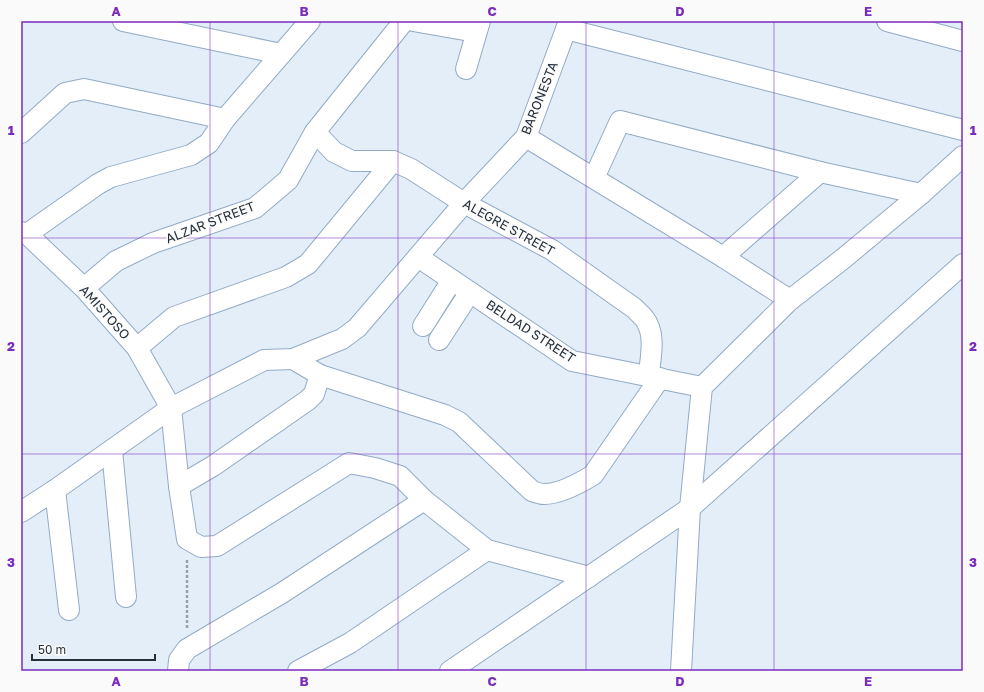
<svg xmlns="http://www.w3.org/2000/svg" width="984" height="692" font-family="'Golos Text',sans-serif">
<rect width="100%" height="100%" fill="#e3eef9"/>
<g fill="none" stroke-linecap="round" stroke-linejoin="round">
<!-- street casing -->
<g stroke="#92abc5" stroke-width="22">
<g id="street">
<path d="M123 21 281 54"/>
<path d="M413 21 476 32"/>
<path d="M887 21 963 41"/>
<path d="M566 29 963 130"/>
<path d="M466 69 480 21"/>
<path d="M315 132 334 152 352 161H393L411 169 464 203 552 250 634 308C639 313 646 318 648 325 655 339 650 360 649 375"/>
<path d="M21 133 65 93 84 89 225 119"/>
<path d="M526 137 723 257 790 300"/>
<path d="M594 178 620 121 820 172 921 194"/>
<path d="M21 232 27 234 84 288 137 348 171 408 179 486 187 539 201 547 217 546 349 463 375 468 400 476 424 500 487 550 589 577"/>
<path d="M27 234 98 184 111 177 191 155 209 143 225 119 310 21"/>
<path d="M418 257 572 361 702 387"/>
<path d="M723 257 820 172"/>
<path d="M84 288 116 261 153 243 255 208 288 180 315 132 404 21"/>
<path d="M423 326 452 280"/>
<path d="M439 340 470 292"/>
<path d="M137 348 174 317 286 277 308 264 393 161"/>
<path d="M293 359 320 375 445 415 459 422 532 491C535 492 540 494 544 494 559 494 580 483 593 475L660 378"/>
<path d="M112 450 126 597"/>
<path d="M179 486 213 466 308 400 314 394 320 375"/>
<path d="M55 490 69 610"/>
<path d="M21 512 55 490 171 408 264 360 293 359 342 339 357 328 464 203 526 137 569 21"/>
<path d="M178 671 179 660 187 649 282 593 424 500"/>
<path d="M298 671 350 643 487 550"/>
<path d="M450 671 690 508 963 264"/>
<path d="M681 671 690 508 702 387 790 300 844 258 921 194 963 156"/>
</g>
</g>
<!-- path -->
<path stroke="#96a1ac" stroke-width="2.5" stroke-dasharray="3 2" stroke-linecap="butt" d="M187 628V559"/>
<!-- street -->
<use href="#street" stroke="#fff" stroke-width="20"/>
</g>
<!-- grid -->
<path fill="none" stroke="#7b2cbf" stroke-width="1" stroke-opacity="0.55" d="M210 21V671M398 21V671M586 21V671M774 21V671M21 238H963M21 454H963"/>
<g text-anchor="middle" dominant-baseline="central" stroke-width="3" stroke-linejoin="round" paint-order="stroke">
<!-- street labels -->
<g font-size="13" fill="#26303b" stroke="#fafafa">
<text transform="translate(539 98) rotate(-68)">BARONESTA</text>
<text transform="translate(210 222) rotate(-21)">ALZAR STREET</text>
<text transform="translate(509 227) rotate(29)">ALEGRE STREET</text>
<text transform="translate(105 312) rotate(48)">AMISTOSO</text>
<text transform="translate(531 331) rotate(33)">BELDAD STREET</text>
</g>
</g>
<!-- border -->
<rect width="984" height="692" fill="none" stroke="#fafafa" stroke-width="44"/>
<!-- scale -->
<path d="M32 654v6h123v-6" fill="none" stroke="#26303b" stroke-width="2"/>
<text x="38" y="654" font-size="12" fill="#26303b" stroke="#fafafa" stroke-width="3" paint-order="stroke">50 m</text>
<rect x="22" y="22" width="940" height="648" fill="none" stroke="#7b2cbf" stroke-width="1.5"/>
<g font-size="13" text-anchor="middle" font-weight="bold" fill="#7b2cbf">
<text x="116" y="16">A</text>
<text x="304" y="16">B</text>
<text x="492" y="16">C</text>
<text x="680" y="16">D</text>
<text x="868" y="16">E</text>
<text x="11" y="135">1</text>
<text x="973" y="135">1</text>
<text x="11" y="351">2</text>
<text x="973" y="351">2</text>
<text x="11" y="567">3</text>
<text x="973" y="567">3</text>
<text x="116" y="686">A</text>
<text x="304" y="686">B</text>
<text x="492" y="686">C</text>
<text x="680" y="686">D</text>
<text x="868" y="686">E</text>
</g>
</svg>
